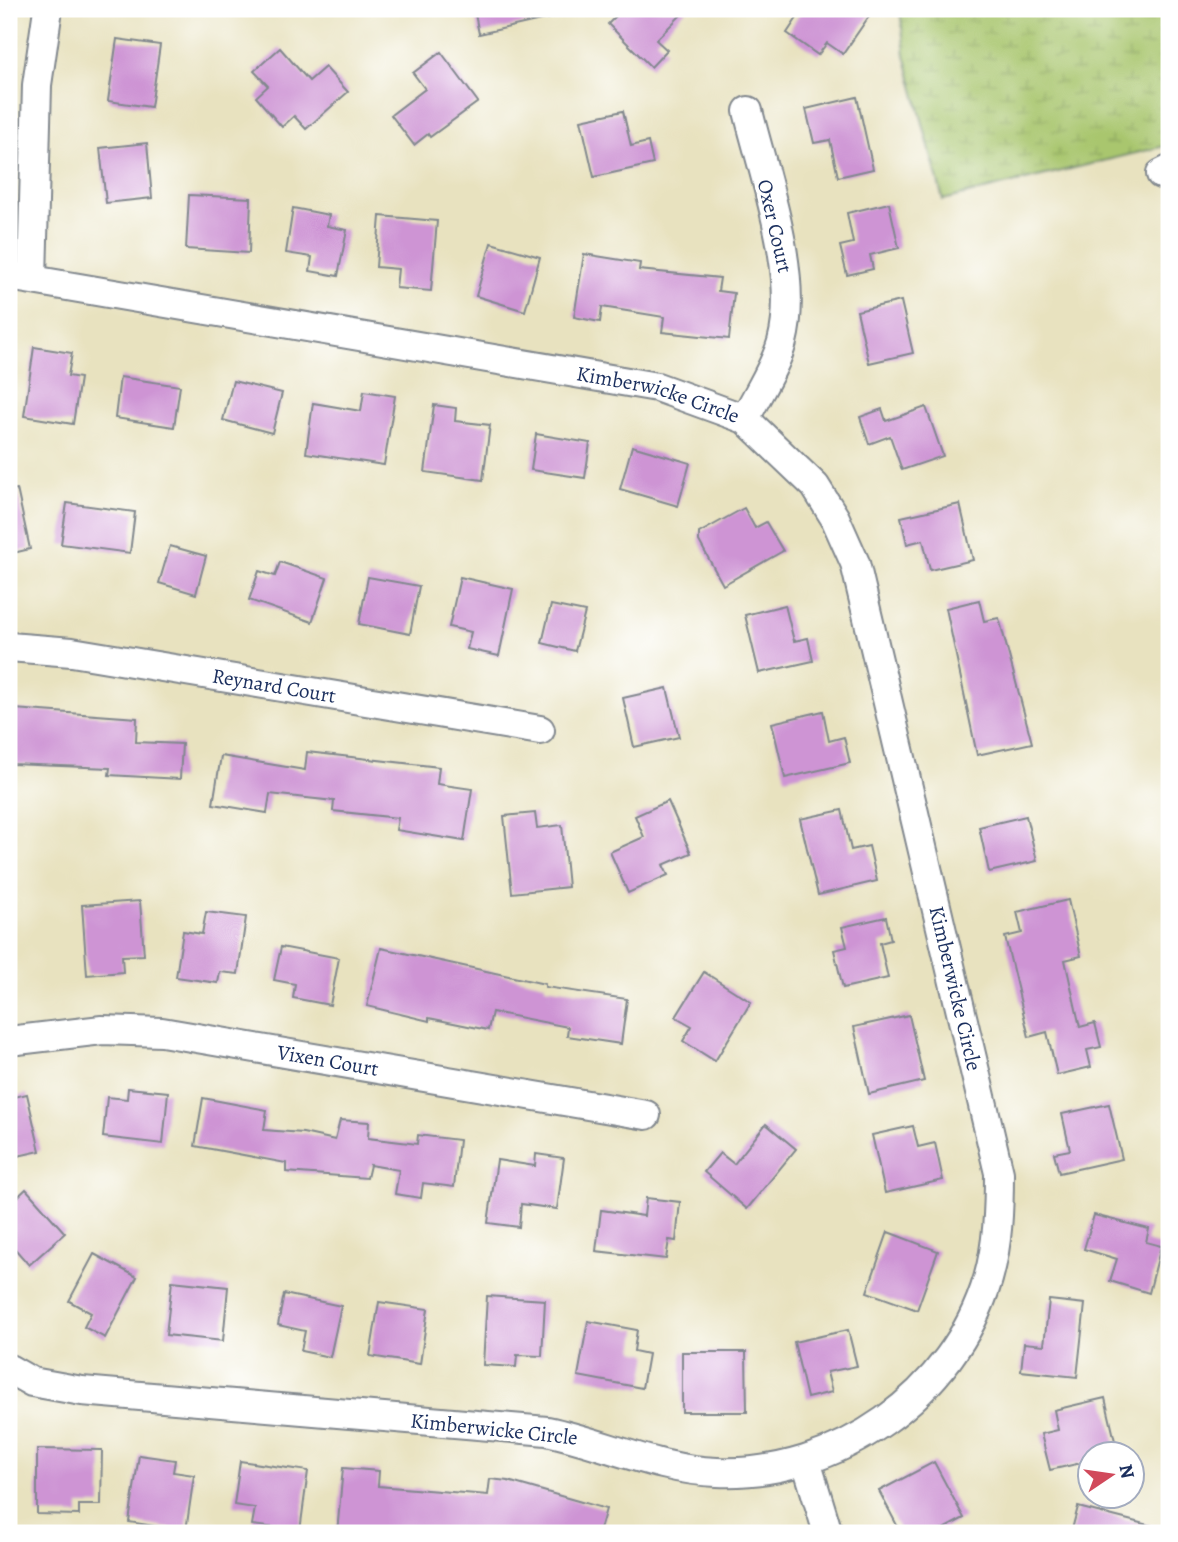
<svg xmlns="http://www.w3.org/2000/svg" width="1178" height="1542" font-family="Alegreya,serif">
<defs>
<pattern id="wetland-marsh" width="20" height="14" patternUnits="userSpaceOnUse" patternTransform="scale(1.75)"><rect width="20" height="14" fill="#a9c66e"/><path d="M1 5h8M5 5V1M11 12h8M15 12V8" fill="none" stroke="#91aa62"/></pattern>
</defs>
<rect width="100%" height="100%" fill="#fff"/>
<filter id="ink" filterUnits="userSpaceOnUse"><feTurbulence type="fractalNoise" baseFrequency=".0143" numOctaves="2"/><feDisplacementMap in="SourceGraphic" scale="14" xChannelSelector="R" yChannelSelector="G"/><feConvolveMatrix kernelMatrix="1 2 1 2 8 2 1 2 1" color-interpolation-filters="sRGB"/></filter>
<filter id="wash" filterUnits="userSpaceOnUse"><feTurbulence type="fractalNoise" baseFrequency=".00686" numOctaves="4" result="noise"/><feDisplacementMap in="SourceGraphic" scale="28" xChannelSelector="R" yChannelSelector="G"/><feGaussianBlur stdDeviation="1.57" result="paint"/><feColorMatrix in="noise" values="0 0 0 0 0 0 0 0 0 0 0 0 0 0 0 0 0 1.4 0 .05"/><feComposite in="paint" operator="in"/></filter>
<g filter="url(#wash)">
<rect width="100%" height="100%" fill="#e8e2bf"/>
<!-- wetland -->
<path fill="url(#wetland-marsh)" stroke="#627a66" stroke-width="2" d="M900 9H1169V145L943 200 905 55Z"/>
<g id="blocks">
<!-- building -->
<g fill="#ce94d4">
<path d="M474 9H553L554 17 479 34Z"/>
<path d="M623 9H687L656 40 667 50 651 67 608 24Z"/>
<path d="M803 9H874L843 54 827 43 818 55 787 33Z"/>
<path d="M117 39 160 45 151 107 108 101Z"/>
<path d="M280 48 309 81 325 67 348 92 306 129 294 116 282 127 256 97 268 86 254 71Z"/>
<path d="M441 52 478 102 430 137 428 134 414 145 391 115 425 89 413 73Z"/>
<path d="M857 97 873 169 838 177 830 140 814 143 806 109Z"/>
<path d="M623 111 631 146 648 142 653 164 594 177 581 120Z"/>
<path d="M147 143 152 198 106 203 100 148Z"/>
<path d="M189 195 251 198 249 253 186 249Z"/>
<path d="M889 203 899 248 870 255 873 269 847 275 840 246 853 243 847 213Z"/>
<path d="M293 208 329 215 327 226 347 230 338 276 310 271 312 257 286 253Z"/>
<path d="M380 216 437 221 431 291 396 288 398 269 376 267Z"/>
<path d="M491 243 540 257 525 311 476 296Z"/>
<path d="M584 254 640 263 639 270 720 278 718 291 734 293 729 339 662 332 664 317 602 307 600 322 574 317Z"/>
<path d="M901 301 913 353 869 363 857 311Z"/>
<path d="M34 347 72 353 68 376 80 378 73 424 24 416Z"/>
<path d="M120 377 180 386 174 427 115 418Z"/>
<path d="M233 381 282 393 272 433 223 420Z"/>
<path d="M364 391 395 396 384 465 306 453 313 403 361 411Z"/>
<path d="M434 405 456 408 455 421 490 425 483 480 425 472Z"/>
<path d="M926 407 943 456 902 470 890 436 869 444 860 417 882 409 886 421Z"/>
<path d="M536 434 590 443 585 478 531 470Z"/>
<path d="M632 446 690 463 678 506 620 489Z"/>
<path d="M17 489 30 549 9 554V490Z"/>
<path d="M67 503 135 512 130 553 61 544Z"/>
<path d="M960 504 973 560 930 570 923 540 907 544 901 517Z"/>
<path d="M744 508 755 528 766 522 783 551 723 585 699 541V533Z"/>
<path d="M170 546 206 556 196 594 159 583Z"/>
<path d="M280 562 327 578 312 622 249 600 259 571 275 576Z"/>
<path d="M368 577 419 586 410 634 359 624Z"/>
<path d="M460 577 513 589 499 656 467 649 471 632 449 627Z"/>
<path d="M979 600 984 621 999 618 1032 743 977 755 946 608Z"/>
<path d="M551 605 585 612 575 651 542 643Z"/>
<path d="M785 605 794 641 808 638 813 661 759 673 745 615Z"/>
<path d="M667 688 679 737 634 747 623 698Z"/>
<path d="M14 709 137 718 136 742 182 744 180 779 109 775 110 768 12 764Z"/>
<path d="M823 711 829 741 844 737 850 763 785 778 772 723Z"/>
<path d="M307 752 439 767 437 784 472 789 464 841 396 830 398 818 333 811 334 801 270 794 267 813 213 804 221 756 305 770Z"/>
<path d="M668 801 691 853 663 865 668 875 628 893 610 852 644 837 635 816Z"/>
<path d="M842 810 851 850 869 846 877 881 818 895 800 819Z"/>
<path d="M535 813 537 828 562 825 568 887 512 893 504 816Z"/>
<path d="M1026 816 1037 861 989 872 979 827Z"/>
<path d="M1068 900 1081 956 1065 960 1080 1027 1095 1023 1101 1047 1087 1050 1091 1067 1057 1075 1047 1032 1029 1037 1005 937 1022 933 1017 912Z"/>
<path d="M140 901 144 955 122 956 123 972 87 975 82 905Z"/>
<path d="M206 912 246 917 238 974 220 972 218 983 176 977 183 931 202 934Z"/>
<path d="M886 917 891 940 880 943 888 978 843 988 834 950 847 947 842 927Z"/>
<path d="M281 947 339 958 330 1005 293 998 295 984 274 980Z"/>
<path d="M381 948 545 984V987L627 999 621 1044 567 1036 568 1027 492 1012 488 1030 429 1018V1021L367 1006Z"/>
<path d="M704 972 751 1002 715 1061 683 1041 692 1026 676 1017Z"/>
<path d="M909 1015 924 1081 869 1094 854 1027Z"/>
<path d="M128 1088 168 1092 163 1144 103 1137 107 1097 127 1099Z"/>
<path d="M27 1094 40 1151 9 1158V1098Z"/>
<path d="M203 1098 267 1110 264 1130 303 1133 335 1140 340 1120 369 1122 368 1138 417 1144 418 1135 459 1140 454 1187 423 1183 421 1198 395 1194 399 1170 370 1165 367 1178 286 1172V1163L195 1146Z"/>
<path d="M1109 1104 1122 1159 1059 1173 1054 1153 1070 1150 1062 1114Z"/>
<path d="M766 1124 796 1149 747 1209 704 1172 720 1153 734 1164Z"/>
<path d="M913 1126 918 1147 935 1143 943 1180 885 1193 872 1135Z"/>
<path d="M536 1154 564 1158 557 1209 521 1204 519 1227 488 1223 497 1160 535 1166Z"/>
<path d="M26 1189 65 1233 29 1265 9 1242V1205Z"/>
<path d="M646 1198 680 1202 676 1241 669 1240 666 1259 596 1251 601 1210 644 1216Z"/>
<path d="M1094 1215 1149 1229 1146 1242 1161 1246 1149 1293 1110 1281 1117 1259 1084 1249Z"/>
<path d="M888 1232 938 1251 917 1310 867 1292Z"/>
<path d="M94 1254 137 1277 105 1338 84 1327 91 1313 69 1301Z"/>
<path d="M172 1281 228 1287 223 1341 166 1335Z"/>
<path d="M284 1294 341 1306 330 1357 301 1351 305 1331 278 1325Z"/>
<path d="M487 1296 545 1300 542 1356 517 1355 516 1367 483 1365Z"/>
<path d="M1049 1300 1085 1304 1077 1377 1021 1371 1024 1343 1044 1345Z"/>
<path d="M379 1302 428 1309 420 1364 370 1356Z"/>
<path d="M588 1321 637 1330 634 1351 648 1354 642 1388 578 1376Z"/>
<path d="M848 1330 857 1366 827 1372 832 1392 807 1398 794 1342Z"/>
<path d="M682 1352H746L747 1412H682Z"/>
<path d="M1105 1398 1118 1454H1090V1461L1050 1470 1041 1434 1058 1430 1054 1410Z"/>
<path d="M37 1449 102 1450 101 1505H79V1515L37 1514Z"/>
<path d="M139 1455 175 1460 173 1472 194 1475 186 1531 129 1522Z"/>
<path d="M240 1461 308 1471 300 1531 252 1525 255 1508 234 1505Z"/>
<path d="M934 1462 964 1518 936 1533H901L879 1491Z"/>
<path d="M343 1468 379 1471 378 1486 488 1495 490 1479 508 1481 606 1509 599 1533H337Z"/>
<path d="M1078 1507 1156 1527 1155 1533H1071Z"/>
</g>
</g>
</g>
<g filter="url(#ink)">
<use href="#blocks" fill-opacity="0" stroke="#82888e" stroke-width="2"/>
<g fill="none" stroke-linecap="round" stroke-linejoin="round">
<!-- minor casing -->
<g stroke="#82888e" stroke-width="32">
<g id="minor">
<path d="M1161 174 1169 170"/>
<path id="s1" d="M9 276 657 387 745 419 815 486 835 518 855 563 999 1173C999 1209 998 1244 988 1279 954 1394 837 1477 717 1472 658 1470 604 1443 547 1431L82 1391 32 1382 9 1369"/>
<path d="M32 279 37 85 48 9"/>
<path d="M745 419C757 394 775 368 782 342 800 275 764 177 748 111"/>
<path id="s2" d="M9 647 72 652 540 730"/>
<path id="s3" d="M9 1041 102 1030 162 1032 646 1115"/>
<path d="M806 1461 828 1533"/>
</g>
</g>
<!-- minor -->
<use href="#minor" stroke="#fff" stroke-width="28"/>
</g>
</g>
<g text-anchor="middle" dominant-baseline="central" stroke-width="7" stroke-linejoin="round" paint-order="stroke">
<!-- street labels -->
<g font-size="21" fill="#1b2f5e" stroke="#fff">
<text transform="translate(775 226) rotate(77)">Oxer Court</text>
<text stroke="none"><textPath href="#s1" startOffset="660">Kimberwicke Circle</textPath></text>
<text stroke="none"><textPath href="#s2" startOffset="268">Reynard Court</textPath></text>
<text stroke="none"><textPath href="#s1" startOffset="1372">Kimberwicke Circle</textPath></text>
<text stroke="none"><textPath href="#s3" startOffset="322">Vixen Court</textPath></text>
<text transform="translate(494 1429) rotate(6)">Kimberwicke Circle</text>
</g>
</g>
<!-- margin -->
<rect width="1178" height="1542" fill="none" stroke="#fff" stroke-width="35"/>
<!-- north arrow -->
<g transform="translate(1111 1475) rotate(77)"><circle r="33" fill="#ffffff" stroke="#a4acbf" stroke-width="2"/>
<path d="M0-5L12 26L0 18L-12 26Z" fill="#d1495b"/>
<text y="-10" font-size="19" font-weight="bold" text-anchor="middle" fill="#1b2f5e">N</text>
</g>
</svg>
